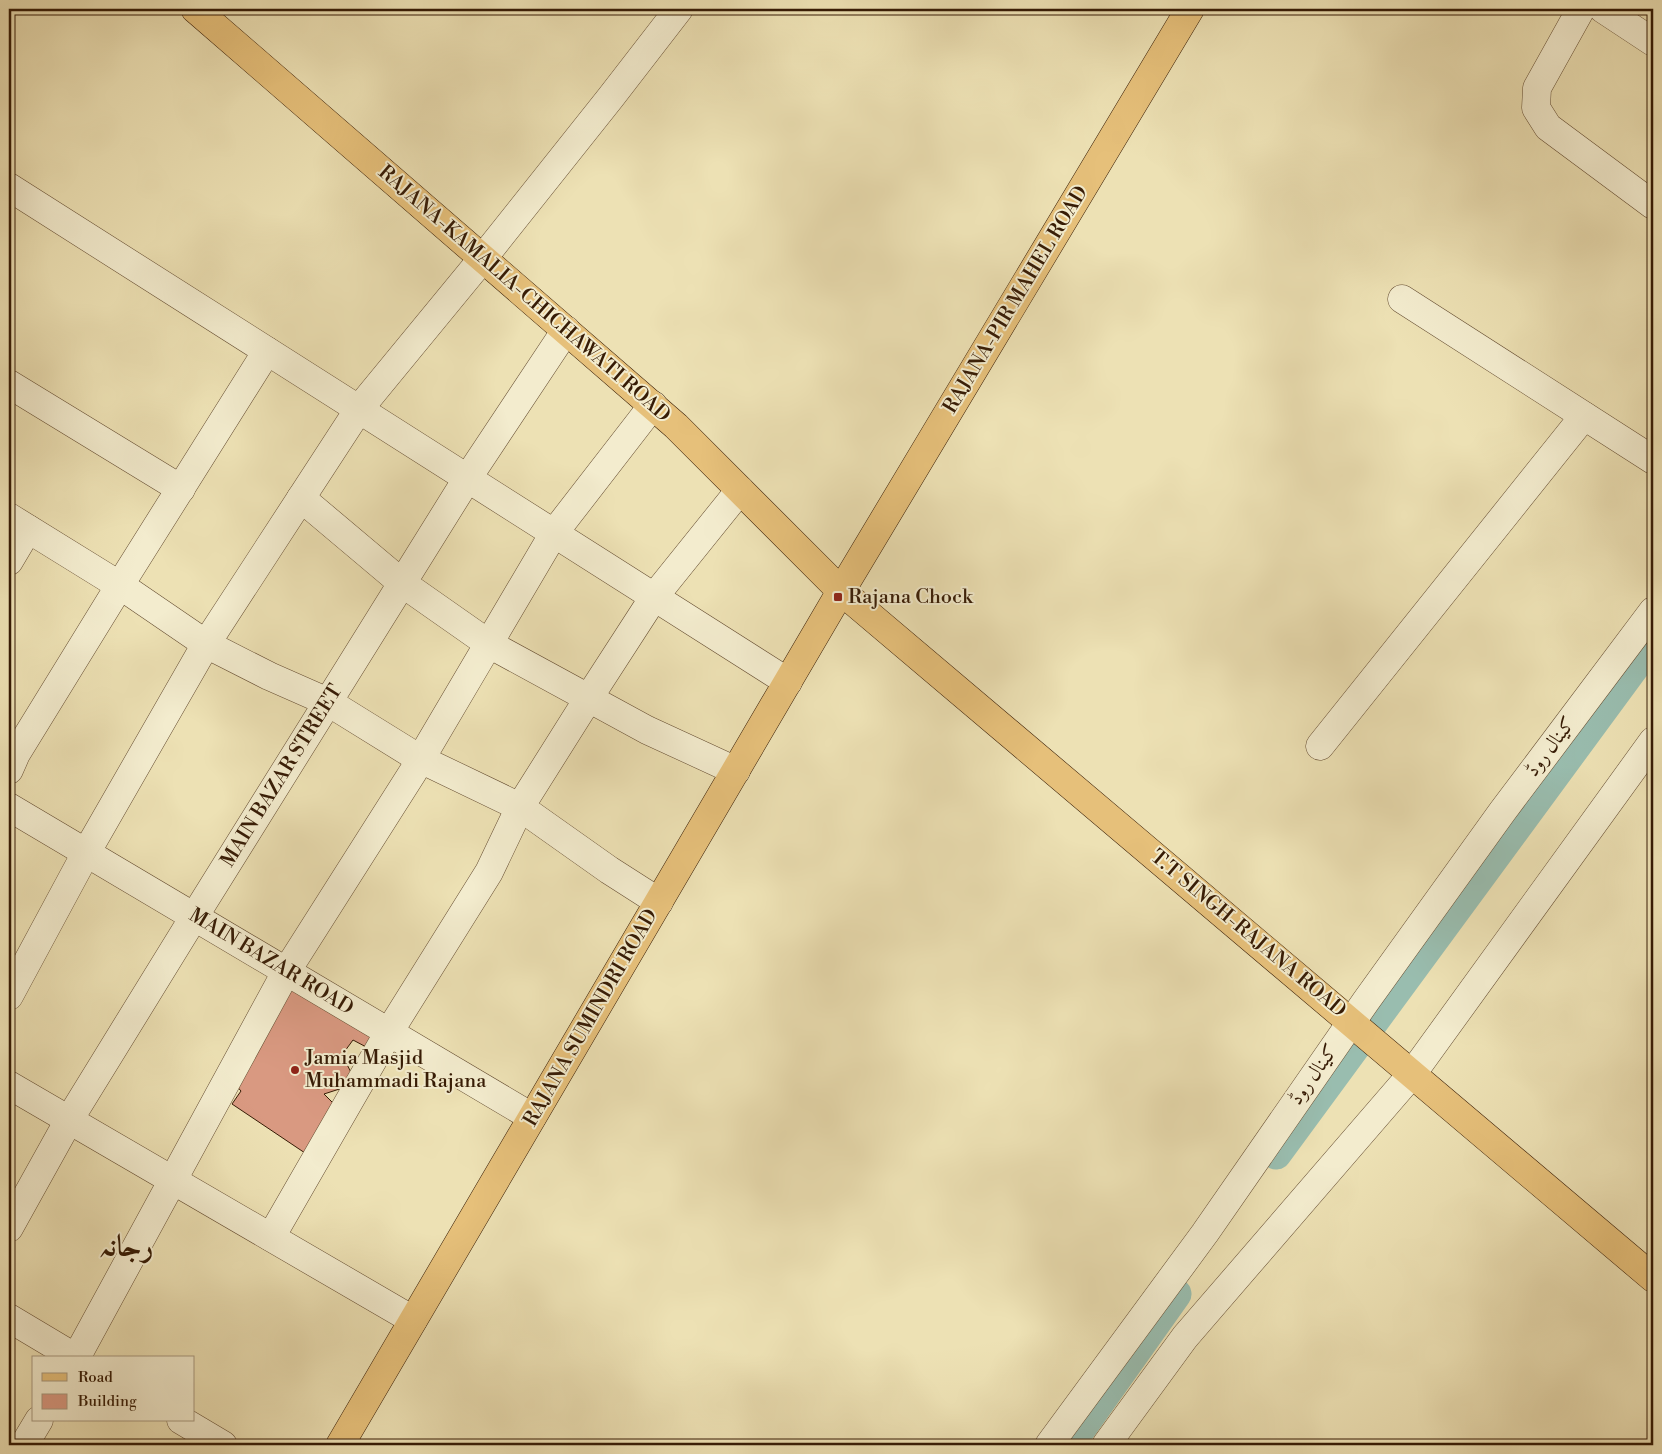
<svg xmlns="http://www.w3.org/2000/svg" width="1662" height="1454" font-family="'Libre Bodoni',Amiri,serif">
<rect width="100%" height="100%" fill="#ede1b4"/>
<filter id="stains"><feTurbulence type="fractalNoise" baseFrequency=".004" numOctaves="4"/><feColorMatrix values="0 0 0 0 .2 0 0 0 0 .09 0 0 0 0 .02 0 0 0 .5 -.17"/></filter>
<radialGradient id="worn" r=".72"><stop offset=".6" stop-color="#630" stop-opacity="0"/><stop offset="1" stop-color="#630" stop-opacity=".3"/></radialGradient>
<g fill="none" stroke-linecap="round" stroke-linejoin="round">
<!-- canal -->
<g stroke="#99bdaf" stroke-width="31">
<path d="M1276 1154 1653 641"/>
<path d="M1069 1445 1176 1294"/>
</g>
</g>
<!-- building -->
<path fill="#d99981" stroke="#361b05" d="M297 982 379 1032 370 1049 353 1040 342 1055 353 1076 355 1084 324 1094 333 1103 308 1155 232 1104 241 1091 233 1082Z"/>
<g fill="none" stroke-linecap="round" stroke-linejoin="round">
<!-- street casing -->
<g stroke="#644c31" stroke-width="29">
<g id="street">
<path d="M1581 9 1537 88 1536 108 1548 127 1653 205"/>
<path d="M1603 9 1653 42"/>
<path d="M9 187 788 682"/>
<path d="M1402 299 1653 460"/>
<path d="M9 384 181 489"/>
<path d="M301 498 402 583 489 644 647 730 736 771"/>
<path d="M9 517 127 590 206 644 269 676 328 702 420 759 520 807 609 870 659 902"/>
<path d="M9 561 28 529"/>
<path d="M1320 746 1584 416"/>
<path d="M9 770 16 754 120 585 267 351"/>
<path d="M9 807 532 1117"/>
<path d="M9 996 86 853 206 644 359 409 483 258 611 97 679 9"/>
<path d="M9 1085 413 1320"/>
<path d="M9 1228 69 1120 194 917 467 479 566 330"/>
<path d="M271 1237 389 1032 489 872 520 807 588 699 654 597 740 490"/>
<path d="M9 1318 76 1358"/>
<path d="M76 1358 286 972 413 772 554 533 653 405"/>
<path d="M181 1420 223 1445"/>
<path d="M24 1445 39 1420"/>
<path d="M1049 1445 1205 1233 1366 1001 1502 812 1653 611"/>
<path d="M1106 1445 1185 1337 1412 1074 1653 741"/>
</g>
</g>
<!-- primary casing -->
<g stroke="#361b05" stroke-width="29">
<g id="primary">
<path d="M195 9 676 426 841 591 1653 1278"/>
<path d="M340 1445 841 591 1190 9"/>
</g>
</g>
<!-- street -->
<use href="#street" stroke="#f3ecce" stroke-width="28"/>
<!-- primary -->
<use href="#primary" stroke="#e6c07a" stroke-width="28"/>
</g>
<!-- markers -->
<g fill="#8f2418" stroke="#f3ecce" stroke-width="2">
<rect x="833" y="592" width="10" height="10" rx="2.5"/>
<circle cx="295" cy="1070" r="5"/>
</g>
<g text-anchor="middle" dominant-baseline="central" stroke-width="4" stroke-linejoin="round" paint-order="stroke">
<!-- street labels -->
<g font-size="20" fill="#361b05" stroke="#f3ecce">
<text transform="translate(524 294) rotate(41)">RAJANA-KAMALIA-CHICHAWATI ROAD</text>
<text transform="translate(1016 300) rotate(-59)">RAJANA-PIR MAHEL ROAD</text>
<text transform="translate(1551 747) rotate(-53)">کینال روڈ</text>
<text transform="translate(282 776) rotate(-58)">MAIN BAZAR STREET</text>
<text transform="translate(1248 934) rotate(40)">T.T SINGH-RAJANA ROAD</text>
<text transform="translate(271 962) rotate(31)">MAIN BAZAR ROAD</text>
<text transform="translate(591 1018) rotate(-60)">RAJANA SUMINDRI ROAD</text>
<text transform="translate(1314 1075) rotate(-55)">کینال روڈ</text>
</g>
<!-- poi labels -->
<g font-size="20" fill="#361b05" stroke="#f3ecce" text-anchor="start">
<text x="848" y="597">Rajana Chock</text>
<text x="305" y="1058">Jamia Masjid<tspan x="305" dy="23">Muhammadi Rajana</tspan></text>
</g>
<!-- town labels -->
<g font-size="30" font-weight="bold" fill="#361b05" stroke="#f3ecce">
<text x="126" y="1247">رجانہ</text>
</g>
</g>
<!-- margin -->
<rect width="1662" height="1454" fill="none" stroke="#ede1b4" stroke-width="30"/>
<rect x="10" y="10" width="1642" height="1434" fill="none" stroke="#361b05" stroke-width="2.5"/>
<rect x="15" y="15" width="1632" height="1424" fill="none" stroke="#361b05"/>
<!-- legend -->
<rect x="32" y="1356" width="162" height="65" fill="#f3ecce" stroke="#a7987e"/>
<rect x="42" y="1373" width="25" height="8" fill="#e6c07a" stroke="#a7987e"/>
<text x="78" y="1382" font-size="15" fill="#361b05">Road</text>
<rect x="42" y="1394" width="25" height="15" fill="#d99981" stroke="#a7987e"/>
<text x="78" y="1406" font-size="15" fill="#361b05">Building</text>
<rect width="100%" height="100%" filter="url(#stains)"/>
<rect width="100%" height="100%" fill="url(#worn)"/>
</svg>
